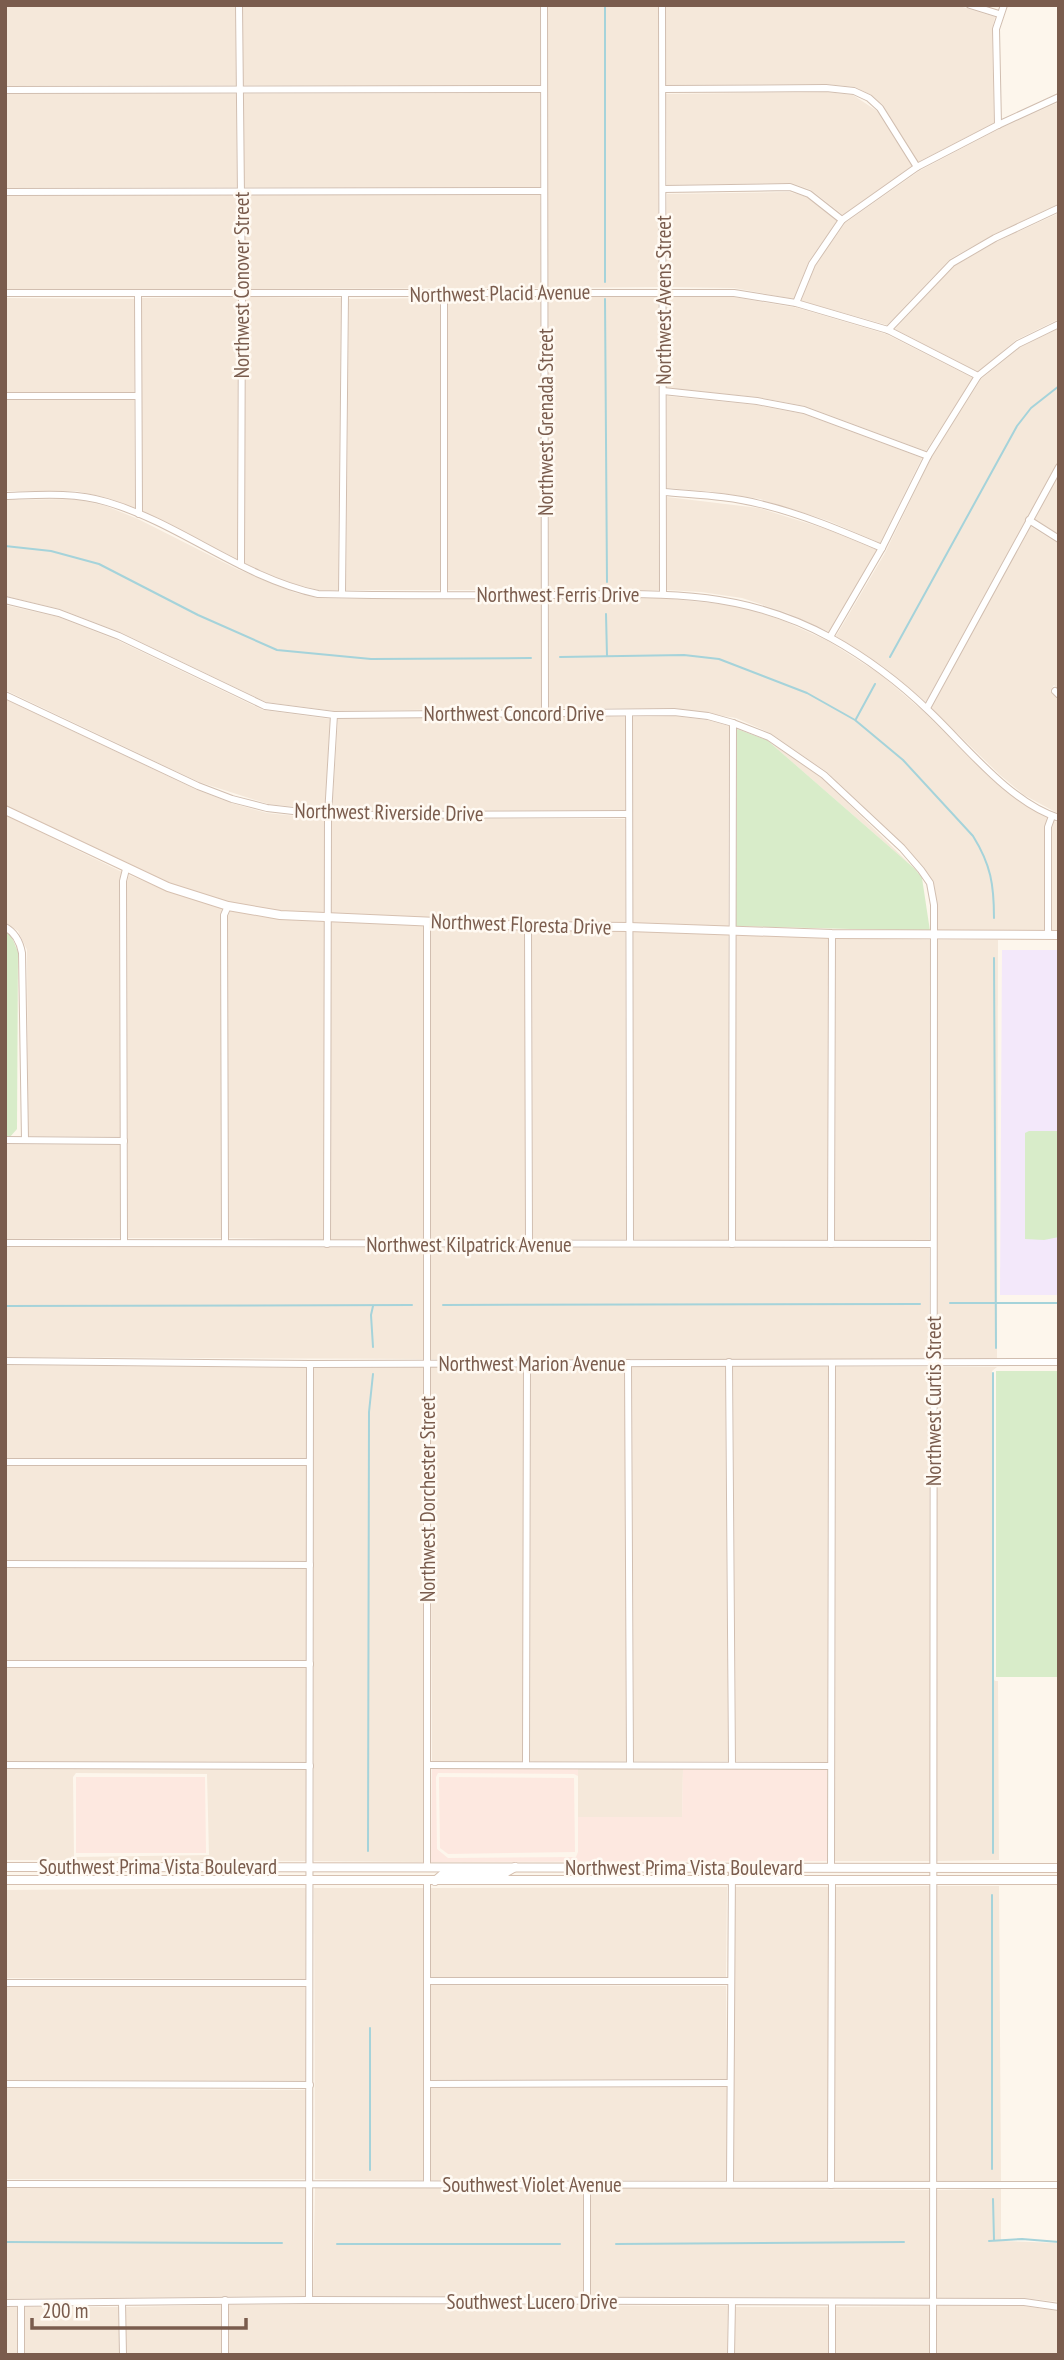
<svg xmlns="http://www.w3.org/2000/svg" width="1064" height="2360" font-family="'PT Sans Narrow',sans-serif">
<rect width="100%" height="100%" fill="#fdf6ec"/>
<!-- residential -->
<g fill="#f5e8da" fill-rule="evenodd">
<path d="M5 5H235L236 85 5 86Z"/>
<rect x="243" y="5" width="297" height="80"/>
<path d="M547 5H658V287L548 288Z"/>
<path d="M666 5H956L995 17 992 29 994 123 918 162 883 105 871 95 855 87 826 84 666 85Z"/>
<path d="M826 92 853 95 877 111 912 166 843 215 811 190 791 183 667 185 666 94Z"/>
<path d="M540 93V187H244L243 94Z"/>
<path d="M5 94H236L237 187 5 188Z"/>
<path d="M1059 102V204L993 235 950 259 887 325 801 301 815 266 845 223 919 171 999 129Z"/>
<path d="M790 192 807 197 837 221 809 261 794 299 734 288 665 287 667 194Z"/>
<path d="M237 195 238 289H5V196Z"/>
<path d="M244 195H540L541 288 246 289Z"/>
<path d="M1059 213V319L1016 340 978 372 895 329 954 266 996 242Z"/>
<path d="M658 295 659 590H549L548 296Z"/>
<path d="M665 295 733 297 798 308 886 334 973 378 926 451 805 406 757 397 667 388Z"/>
<path d="M541 296V590H448L447 298Z"/>
<path d="M238 297 237 559 142 512V298Z"/>
<path d="M246 297 341 298 338 590H318L298 585 276 578 244 563Z"/>
<path d="M5 298 135 299 134 392H5Z"/>
<path d="M440 298V590H346L349 299Z"/>
<path d="M1059 328V460L926 702 884 667 836 636 885 553 931 458 981 379 1019 348Z"/>
<path d="M667 396 756 405 803 414 922 458 880 543 829 521 760 499 714 492 667 488Z"/>
<path d="M5 400H134L135 509 108 498 76 491H5Z"/>
<path d="M1059 474V534L1034 519Z"/>
<path d="M667 497 759 508 826 529 877 550 829 632 787 613 742 598 701 592 667 590Z"/>
<path d="M76 499 106 506 138 519 237 569 296 593 317 598 346 599H541V708L334 711 266 702 120 632 60 609 5 596V500Z"/>
<path d="M1030 526 1059 544V689L1054 685 1050 691 1059 701V814L1024 795 1000 775 931 708Z"/>
<path d="M663 598 740 606 784 621 828 641 880 674 924 712 995 782 1020 802 1048 818 1045 827V931H937V905L934 883 923 867 904 845 827 772 770 733 736 718 674 708H549V599Z"/>
<path d="M5 605 58 617 117 640 263 710 330 719 325 810 268 804 199 782 5 690Z"/>
<path d="M5 699 197 790 231 803 267 813 325 819 324 914 280 911 229 902 169 883 5 805Z"/>
<path d="M545 716 626 717 625 810 332 811 338 719Z"/>
<path d="M674 716 707 720 729 726 728 926 633 923V717Z"/>
<path d="M767 740 822 778 915 869Z"/>
<path d="M5 815 122 872 119 881 120 1137 28 1136 27 950 18 931 5 923Z"/>
<path d="M332 819H625V923L529 922 331 914Z"/>
<path d="M1054 821 1059 823V931H1052V828Z"/>
<path d="M129 875 167 891 223 909 221 915V1238H128L127 882Z"/>
<path d="M230 911 279 919 324 922V1240L228 1238V916Z"/>
<path d="M331 922 423 925V1240H331Z"/>
<path d="M430 926 525 930V1239L431 1240Z"/>
<path d="M532 931H625L626 1239H533Z"/>
<path d="M633 931 728 934V1240L634 1239Z"/>
<path d="M736 934 828 938 827 1240H735Z"/>
<path d="M836 938 930 940 929 1240H835Z"/>
<path d="M937 940H998L997 1359H936Z"/>
<path d="M5 1144 120 1145 121 1238 5 1239Z"/>
<path d="M5 1247 423 1248V1359L5 1357Z"/>
<path d="M431 1248H929V1359H430Z"/>
<path d="M5 1365 306 1368V1458H5Z"/>
<path d="M523 1366V1761H432L430 1367Z"/>
<path d="M531 1366 625 1367 626 1761H530Z"/>
<path d="M725 1366 728 1761H634L632 1367Z"/>
<path d="M733 1366 828 1367 827 1762 736 1761Z"/>
<path d="M423 1367V1862L314 1861 313 1368Z"/>
<path d="M836 1367H929L930 1861H835Z"/>
<path d="M936 1367H997L992 1371V1677L995 1681H998L999 1860 937 1861Z"/>
<path d="M5 1466H306V1561L5 1560Z"/>
<path d="M5 1568 306 1569V1660H5Z"/>
<path d="M5 1668H306V1762L5 1761Z"/>
<path d="M5 1769 306 1770V1861L5 1860ZM76 1773 207 1774 209 1855 74 1857 73 1777Z"/>
<path d="M578 1769H683L682 1817H578Z"/>
<path d="M930 1886V2181H835V1887Z"/>
<path d="M937 1886H999L1001 2181H937Z"/>
<path d="M727 1887 726 1977H431V1888Z"/>
<path d="M734 1887H828V2181L734 2180Z"/>
<path d="M306 1888 305 1979 5 1978V1890Z"/>
<path d="M314 1888H423V2180L315 2179Z"/>
<path d="M431 1985 726 1986 727 2079 431 2080Z"/>
<path d="M5 1987H305L306 2081 5 2080Z"/>
<path d="M727 2087V2180H431V2088Z"/>
<path d="M5 2088 306 2090 307 2179H5Z"/>
<path d="M307 2187 306 2296 5 2299V2188Z"/>
<path d="M315 2187 583 2188V2297L313 2296Z"/>
<path d="M590 2188 930 2190V2298L590 2297Z"/>
<path d="M1001 2189V2241L1059 2243V2302L1024 2298H937V2190Z"/>
<path d="M309 2304 728 2306 727 2355H228L229 2305Z"/>
<path d="M221 2305V2355H126V2307Z"/>
<path d="M930 2306V2355H835V2307Z"/>
<path d="M937 2306H1023L1059 2311V2355H937Z"/>
<rect x="5" y="2307" width="12" height="48"/>
<rect x="25" y="2307" width="94" height="48"/>
<path d="M735 2307H828V2355H734Z"/>
</g>
<!-- commercial -->
<g fill="#fde8e0">
<path d="M432 1769H578V1776L574 1774 438 1773 436 1777 437 1849 448 1858 576 1857 578 1852V1817H682L683 1769 827 1770 828 1861 431 1862Z"/>
<path d="M76 1777H205L206 1853H76Z"/>
<path d="M439 1777 574 1778 575 1852 448 1854 440 1848Z"/>
</g>
<!-- education -->
<path fill="#f3e8fa" d="M1002 950H1059V1295H1000Z"/>
<!-- green -->
<g fill="#d8ecc9">
<path d="M737 729 767 740 915 869 922 878 930 931 736 926Z"/>
<path d="M5 932 11 935 18 952 17 1129 9 1138H5Z"/>
<path d="M1029 1131H1059V1237L1044 1240 1025 1239V1133Z"/>
<rect x="996" y="1371" width="63" height="306"/>
</g>
<g fill="none" stroke-linecap="round" stroke-linejoin="round">
<!-- stream -->
<g stroke="#a5d3da" stroke-width="2">
<path d="M605 282V5"/>
<path d="M605 299 607 582"/>
<path d="M5 546 51 551 99 564 198 615 277 650 371 659 531 658"/>
<path d="M606 614 607 656"/>
<path d="M560 657 684 655 719 659 807 693 855 720 903 760 973 836C991 865 994 885 994 918"/>
<path d="M890 657 1017 426 1031 408 1059 386"/>
<path d="M856 719 875 684"/>
<path d="M994 958 996 1348"/>
<path d="M950 1303H1059"/>
<path d="M443 1305 920 1304"/>
<path d="M5 1306 412 1305"/>
<path d="M373 1347 371 1315 373 1306"/>
<path d="M993 1373V1853"/>
<path d="M368 1851 369 1412 373 1374"/>
<path d="M992 1895V2169"/>
<path d="M370 2170V2028"/>
<path d="M993 2199 994 2240"/>
<path d="M989 2241 1022 2239 1059 2242"/>
<path d="M5 2242 282 2243"/>
<path d="M337 2244H560"/>
<path d="M616 2244 904 2242"/>
</g>
<!-- street casing -->
<g stroke="#d1beb0" stroke-width="8">
<g id="street">
<path d="M239 5 242 293 241 565"/>
<path d="M544 5 545 712"/>
<path d="M662 5 663 594"/>
<path d="M970 5 999 14"/>
<path d="M663 89 826 88 854 91 869 98 880 108 917 167"/>
<path d="M5 90 544 89"/>
<path d="M998 125 996 29 1004 5"/>
<path d="M663 189 790 187 809 194 842 220"/>
<path d="M5 192 544 191"/>
<path d="M5 293H734L796 303 888 330 978 376"/>
<path d="M138 294 139 514"/>
<path d="M444 294V595"/>
<path d="M796 303 812 264 842 220 917 167 998 125 1059 97"/>
<path d="M888 330 952 263 995 238 1059 208"/>
<path d="M663 391 757 401 804 410 928 456"/>
<path d="M5 396H138"/>
<path d="M664 492C696 495 729 496 760 504 802 514 842 531 882 548"/>
<path d="M5 496C39 495 73 492 107 502 181 524 242 578 318 594 394 596 470 595 546 595 649 594 737 586 831 638 867 658 900 683 929 711 965 745 1010 803 1059 818"/>
<path d="M1029 520 1059 539"/>
<path d="M342 594 345 294"/>
<path d="M5 600 59 613 119 636 265 706 334 715 674 712 708 716 733 723 769 737 824 775 902 848 921 870 930 883 934 905 933 2355"/>
<path d="M830 637 882 548 928 456 978 376 1018 344 1059 324"/>
<path d="M1055 691 1059 695"/>
<path d="M5 695 198 786 232 799 267 808 328 815 629 814"/>
<path d="M927 708 1059 467"/>
<path d="M629 713 630 1243"/>
<path d="M427 921V1866"/>
<path d="M528 926 529 1243"/>
<path d="M5 927C16 933 20 942 22 953L25 1140"/>
<path d="M1048 935V827L1052 816"/>
<path d="M5 1140 124 1141"/>
<path d="M124 1242 123 881 126 869"/>
<path d="M225 1242 224 915 228 906"/>
<path d="M5 1243 933 1244"/>
<path d="M327 1244 328 815 334 715"/>
<path d="M732 1244 733 723"/>
<path d="M831 1244 832 934"/>
<path d="M5 1361 310 1364 1059 1362"/>
<path d="M729 1362 732 1765"/>
<path d="M628 1363 630 1765"/>
<path d="M5 1462H309"/>
<path d="M5 1564 310 1565"/>
<path d="M5 1664H310"/>
<path d="M5 1765 310 1766"/>
<path d="M429 1765 831 1766"/>
<path d="M526 1765 527 1362"/>
<path d="M831 1866 832 1363"/>
<path d="M428 1981H730"/>
<path d="M5 1983H309"/>
<path d="M5 2084 310 2085"/>
<path d="M428 2084 730 2083"/>
<path d="M5 2184 1059 2185"/>
<path d="M427 2184V1881"/>
<path d="M587 2184V2301"/>
<path d="M730 2184 732 1867"/>
<path d="M831 2185 832 1882"/>
<path d="M309 2300 310 1364"/>
<path d="M5 2303 309 2300 1024 2302 1059 2307"/>
<path d="M21 2303V2355"/>
<path d="M122 2303 123 2355"/>
<path d="M832 2303V2355"/>
<path d="M225 2355V2300"/>
<path d="M731 2355 732 2302"/>
</g>
</g>
<!-- secondary casing -->
<g stroke="#d6c0b0" stroke-width="10">
<g id="secondary">
<path d="M5 810 168 887 228 906 280 915 528 926 629 927 832 934 1059 935"/>
<path d="M5 1867 1059 1868"/>
<path d="M5 1880H1059"/>
<path d="M435 1881 443 1874 505 1873 515 1867"/>
</g>
</g>
<!-- street -->
<use href="#street" stroke="#fff" stroke-width="6"/>
<!-- secondary -->
<use href="#secondary" stroke="#fff" stroke-width="8"/>
</g>
<g text-anchor="middle" dominant-baseline="central" stroke-width="5" stroke-linejoin="round" paint-order="stroke">
<!-- street labels -->
<g font-size="21" fill="#7a5c4d" stroke="#fffaf3">
<text transform="translate(241 285) rotate(-90)">Northwest Conover Street</text>
<text transform="translate(500 293) rotate(-1)">Northwest Placid Avenue</text>
<text transform="translate(663 300) rotate(-90)">Northwest Avens Street</text>
<text transform="translate(545 422) rotate(-90)">Northwest Grenada Street</text>
<text x="558" y="594">Northwest Ferris Drive</text>
<text x="514" y="713">Northwest Concord Drive</text>
<text transform="translate(389 812) rotate(1)">Northwest Riverside Drive</text>
<text transform="translate(521 924) rotate(2)">Northwest Floresta Drive</text>
<text x="469" y="1244">Northwest Kilpatrick Avenue</text>
<text x="532" y="1363">Northwest Marion Avenue</text>
<text transform="translate(933 1401) rotate(-90)">Northwest Curtis Street</text>
<text transform="translate(427 1499) rotate(-90)">Northwest Dorchester Street</text>
<text x="158" y="1866">Southwest Prima Vista Boulevard</text>
<text x="684" y="1867">Northwest Prima Vista Boulevard</text>
<text x="532" y="2184">Southwest Violet Avenue</text>
<text x="532" y="2301">Southwest Lucero Drive</text>
</g>
</g>
<!-- border -->
<rect width="1064" height="2360" fill="none" stroke="#7a5c4d" stroke-width="14"/>
<!-- scale -->
<path d="M32 2318v10h214v-10" fill="none" stroke="#7a5c4d" stroke-width="3.5"/>
<text x="42" y="2318" font-size="21" fill="#7a5c4d" stroke="#fffaf3" stroke-width="5" paint-order="stroke">200 m</text>
</svg>
